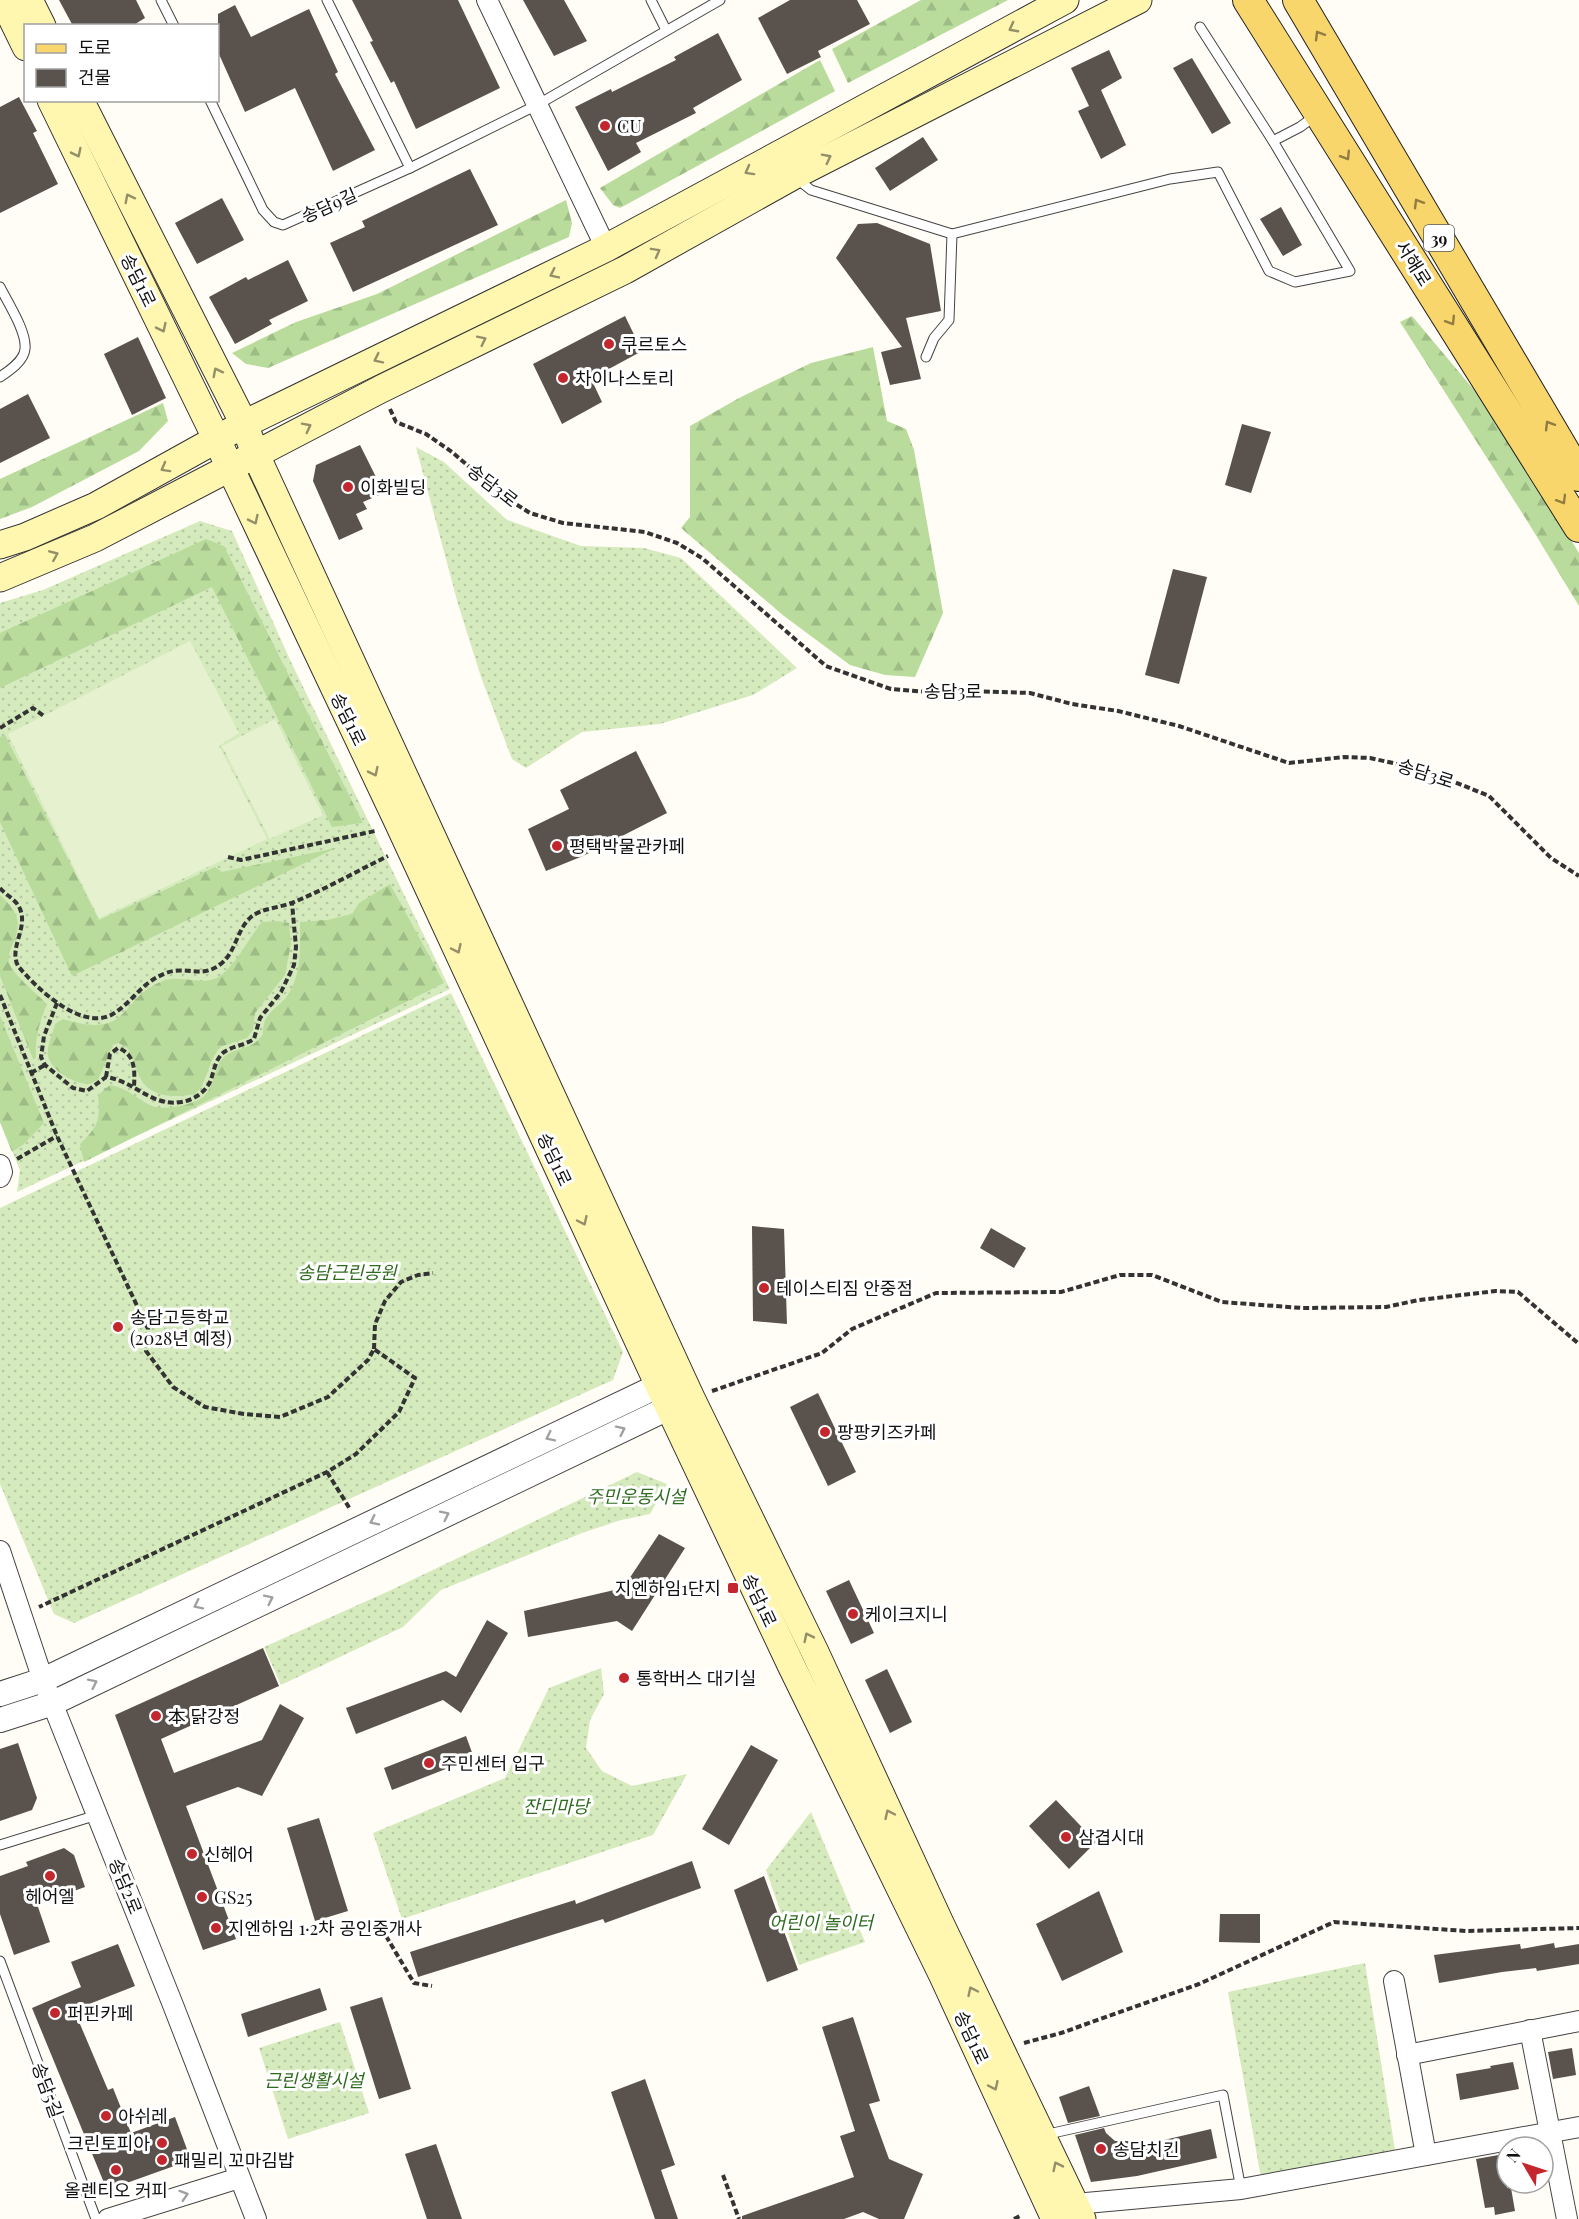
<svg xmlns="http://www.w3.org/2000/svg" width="1579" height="2219" font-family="'Playfair Display','Noto Sans KR',serif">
<defs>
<pattern id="grass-dots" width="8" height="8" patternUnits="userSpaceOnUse" patternTransform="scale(1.5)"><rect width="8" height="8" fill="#d5ebbd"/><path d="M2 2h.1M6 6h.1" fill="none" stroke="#b6c8a1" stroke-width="1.8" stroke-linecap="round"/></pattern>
<pattern id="forest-firs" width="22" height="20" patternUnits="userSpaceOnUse" patternTransform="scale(1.5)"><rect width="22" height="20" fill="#b9dc9c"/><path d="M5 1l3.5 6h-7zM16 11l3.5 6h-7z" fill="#9ebc85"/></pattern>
</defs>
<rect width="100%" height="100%" fill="#fffdf5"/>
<!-- grass -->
<g fill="url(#grass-dots)">
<path d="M416 447 444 462 507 520 581 546 644 548 681 558 797 668 753 695 660 724 582 732 526 768 512 759 481 677 458 604Z"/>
<path d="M200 521 232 531 291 662 450 989 17 1192 20 1170 0 1122V603L43 590Z"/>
<path d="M451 993 623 1352 613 1380 74 1623 54 1614 0 1484V1208Z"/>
<path d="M637 1472 667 1484 650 1514 621 1520 582 1533 441 1590 403 1627 281 1685 264 1647 389 1591Z"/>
<path d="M601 1668 604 1694 590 1720 586 1748 602 1771 632 1786 687 1774 653 1835 402 1919 373 1833 505 1778 549 1688Z"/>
<path d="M811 1812 865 1942 799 1965 766 1870Z"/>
<path d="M1365 1963 1396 2156 1261 2178 1228 1992Z"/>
<path d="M340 2022 369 2113 288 2139 259 2048Z"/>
</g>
<!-- forest -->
<g fill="url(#forest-firs)">
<path d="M921 0H1008L848 83 832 49Z"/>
<path d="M820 60 835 91 620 208 613 205 600 188Z"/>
<path d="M566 200 572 223 569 237 268 368 246 364 232 353 296 322 377 294Z"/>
<path d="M1412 316 1490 409 1579 553V606L1526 519 1400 322Z"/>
<path d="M873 347 887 421 906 429 914 450 943 613 915 677 885 675 850 665 784 616 681 528 690 517V426L739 398 811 363Z"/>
<path d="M163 403 168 421 139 451 32 507 0 519V479Z"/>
<path d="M206 539 224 546 363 823 332 827 212 587 0 688V633Z"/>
<path d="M5 735 99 920 215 867 222 872 336 848 72 976 0 822V737Z"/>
<path d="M390 884 444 983 84 1162 80 1144C99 1126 100 1120 98 1095L110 1085C130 1089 135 1098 152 1106 164 1111 196 1105 205 1095 215 1084 214 1068 223 1058 230 1050 244 1049 253 1044 257 1042 260 1038 263 1034 263 1011 275 1012 287 996 302 975 300 946 300 922L327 920 352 914 359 903Z"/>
<path d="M0 895C17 911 23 921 13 944 10 950 8 956 9 962 13 975 37 994 47 1004 39 1023 35 1038 36 1058L33 1059 0 976Z"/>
<path d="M277 921 289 923 291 944 285 975 255 1013 253 1030 247 1038 220 1047 213 1058 202 1086 195 1094C175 1098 151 1098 140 1078 133 1064 135 1049 118 1043L113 1045 98 1080 90 1084C75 1084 52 1072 48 1056 46 1048 53 1033 55 1024L63 1019C134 1041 117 996 166 980 183 975 205 987 220 976 239 961 247 940 262 922Z"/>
<path d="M0 1016 44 1123 24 1144 12 1152 0 1122Z"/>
</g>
<!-- pitch -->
<g fill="#e6f2cf">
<path d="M190 641 239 733 219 746 267 839 99 918 8 734Z"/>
<path d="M275 719 323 815 270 839 222 746Z"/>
</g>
<!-- building -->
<g fill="#5a524d">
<path d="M59 0H136L145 18 132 26H73Z"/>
<path d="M352 0H458L500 88 416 129 394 81 391 83 370 42 373 41Z"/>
<path d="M523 0H564L587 41 554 56Z"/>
<path d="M790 0H857L870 24 818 51 821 57 787 74 758 18Z"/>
<path d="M235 5 251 37 309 9 338 72 335 74 375 150 333 171 295 88 245 112 218 52V14Z"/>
<path d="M718 33 742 80 693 108 696 113 636 143 641 152 608 171 575 107 611 89 612 92 676 60 674 57Z"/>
<path d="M1109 50 1122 78 1101 90 1126 145 1101 159 1078 111 1089 106 1071 68Z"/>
<path d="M1192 58 1231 123 1212 134 1173 68Z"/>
<path d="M19 97 37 131 33 133 58 184 0 213V107Z"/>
<path d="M923 137 938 160 890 191 875 168Z"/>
<path d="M470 169 498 225 353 292 330 243 365 227 362 221Z"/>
<path d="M222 198 244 240 197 264 175 223Z"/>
<path d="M1281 207 1302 245 1283 256 1260 219Z"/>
<path d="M877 223 930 244 941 311 906 318 921 379 890 385 881 352 902 347 836 258 858 224Z"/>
<path d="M288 260 308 301 269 320 272 324 235 344 209 297 246 277 248 280Z"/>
<path d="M625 316 642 351 607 370 610 378 594 385 602 402 562 424 533 364Z"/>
<path d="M138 337 166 398 132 415 104 354Z"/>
<path d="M28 394 50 438 0 463V409Z"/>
<path d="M1242 424 1271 432 1251 493 1225 485Z"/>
<path d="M360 445 384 493 363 502 367 509 356 514 363 529 339 540 313 481 316 465Z"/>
<path d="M1173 569 1207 577 1179 684 1145 675Z"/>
<path d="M636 751 667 813 583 856 546 871 528 829 569 809 560 790Z"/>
<path d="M752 1226 784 1229 787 1324 753 1321Z"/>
<path d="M991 1228 1026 1248 1014 1268 980 1248Z"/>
<path d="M818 1393 856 1472 828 1486 790 1407Z"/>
<path d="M659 1534 685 1548 632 1631 617 1621 528 1637 524 1611 623 1588Z"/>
<path d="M849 1580 874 1633 851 1644 826 1591Z"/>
<path d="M487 1620 508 1633 461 1713 443 1700 356 1734 346 1708 446 1671 456 1677Z"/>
<path d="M263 1648 279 1686 161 1739 174 1773 262 1740 280 1704 304 1718 262 1796 238 1787 186 1806 236 1939 203 1950 115 1715Z"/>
<path d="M887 1669 912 1722 890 1733 865 1680Z"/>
<path d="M466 1736 474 1758 392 1790 384 1768Z"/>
<path d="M18 1743 37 1798 32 1810 0 1821V1749Z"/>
<path d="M751 1745 778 1760 729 1845 702 1829Z"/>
<path d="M1056 1800 1096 1842 1069 1869 1029 1826Z"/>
<path d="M319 1818 348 1911 315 1921 287 1828Z"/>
<path d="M64 1848 74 1855 85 1887 37 1904 50 1942 14 1955 0 1914V1876L28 1866 26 1862Z"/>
<path d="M692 1861 701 1888 605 1923 603 1919 418 1977 410 1952 575 1900 576 1904Z"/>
<path d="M764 1876 798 1970 767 1982 734 1890Z"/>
<path d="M1099 1891 1123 1952 1062 1981 1036 1924Z"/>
<path d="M1220 1914H1260V1943L1219 1942Z"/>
<path d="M1554 1943 1555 1948 1579 1944V1964L1537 1971 1536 1968 1502 1972 1439 1983 1434 1955 1520 1944 1521 1949Z"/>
<path d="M118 1944 135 1986 74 2010 108 2090 113 2088 131 2133 175 2117 191 2160 107 2190 32 2008 81 1987 71 1962Z"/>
<path d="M320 1988 327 2010 248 2037 241 2014Z"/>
<path d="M382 1997 411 2089 379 2099 350 2007Z"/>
<path d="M853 2017 880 2101 869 2104 889 2159 923 2174 904 2219H879L863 2212 844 2219H742V2216L854 2177 840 2136 855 2131 822 2027Z"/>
<path d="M1572 2048 1576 2075 1553 2079 1548 2052Z"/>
<path d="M1513 2062 1519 2089 1460 2100 1456 2074 1491 2068 1490 2066Z"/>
<path d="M645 2079 675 2165 661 2170 678 2219H655L611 2092Z"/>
<path d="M1089 2086 1100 2116 1068 2123 1059 2097Z"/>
<path d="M1104 2128 1106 2133 1115 2141H1133L1134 2147 1211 2129 1217 2158 1137 2176 1091 2182 1075 2135Z"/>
<path d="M436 2144 462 2219H427L405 2154Z"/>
<path d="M1504 2154 1507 2188H1511L1515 2211 1495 2215 1494 2207 1485 2208 1476 2159Z"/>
</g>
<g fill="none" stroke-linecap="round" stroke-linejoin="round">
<!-- service casing -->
<g stroke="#444" stroke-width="11">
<g id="service">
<path d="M161 0 174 26"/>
<path d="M327 0 410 168"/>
<path d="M651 0 666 30"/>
<path d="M210 100 263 210 274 222 283 225 410 168 537 105 720 0"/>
<path d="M1273 141 1300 127 1315 116"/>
<path d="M796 178 811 190 952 234 1170 179 1218 172 1269 271 1295 282 1350 271 1273 141 1200 27"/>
<path d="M0 287C8 303 27 332 25 349 24 361 9 371 0 377"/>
<path d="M926 357 934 338 949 320 952 234"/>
<path d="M0 1845 97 1815"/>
<path d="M0 1961 96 2219"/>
<path d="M1044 2135 1223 2095 1241 2189"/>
</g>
</g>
<!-- minor casing -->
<g stroke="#444" stroke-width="22">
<g id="minor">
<path d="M487 0 606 248"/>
<path d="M0 1165 2 1172 0 1177"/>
<path d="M0 1551 43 1680 173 2005 256 2219"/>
<path d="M1394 1981 1426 2155"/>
<path d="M1530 2030 1567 2219"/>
<path d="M1407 2055 1579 2021"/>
<path d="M1075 2204 1241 2189 1579 2127"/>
<path d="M108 2219 239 2178"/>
</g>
</g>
<!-- tertiary casing -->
<g stroke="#444" stroke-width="26">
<g id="tertiary">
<path d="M0 1694 43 1680 660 1385 675 1374"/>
<path d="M0 1720 53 1703 685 1400"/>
</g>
</g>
<!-- secondary casing -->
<g stroke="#333" stroke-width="29">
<g id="secondary">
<path d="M3 0 26 47"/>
<path d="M29 0 42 26"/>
<path d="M51 100 217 440 398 822 669 1407 791 1665 943 1976 1055 2219"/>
<path d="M80 100 244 424 255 453 691 1398 815 1652 940 1923 1082 2219"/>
<path d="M0 545 25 537 96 506 244 424 606 248 1065 0"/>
<path d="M0 578 95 538 381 389 625 270 793 176 1138 0"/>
</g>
</g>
<!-- primary casing -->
<g stroke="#222" stroke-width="32">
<g id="primary">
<path d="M1248 0 1579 527"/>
<path d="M1298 0 1579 476"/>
</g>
</g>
<!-- path -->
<g stroke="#333" stroke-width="4" stroke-dasharray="6 3" stroke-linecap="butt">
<path d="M390 409 396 422 426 434 452 452 503 496 530 513 563 523 645 532 677 543 702 558 826 666 891 689 929 692 942 690 1030 693 1072 704 1118 711 1179 726 1289 763 1344 757 1370 758 1425 770 1489 796 1551 858 1579 876"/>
<path d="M0 728 33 708 44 716"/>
<path d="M228 857 241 860 375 831"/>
<path d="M0 888C5 894 14 899 18 905 31 926 8 946 18 966 37 989 85 1035 116 1012 136 998 141 983 166 973 187 965 202 980 222 963 236 951 237 929 251 917 262 908 280 908 294 902 326 889 357 871 388 856"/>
<path d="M0 995 57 1136 148 1329 146 1351 173 1387 205 1407 244 1414 280 1417 328 1397 368 1360 374 1349 415 1378 399 1412 356 1454 327 1472 39 1607"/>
<path d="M57 1003 44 1036 41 1057 45 1065 73 1088 87 1091 106 1077C131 1081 144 1098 166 1102 183 1105 202 1098 210 1082 214 1072 215 1059 224 1052 233 1046 245 1045 254 1039L260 1018 281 992 294 965 296 947 292 903"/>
<path d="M31 1073 45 1065"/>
<path d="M106 1077 110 1054 118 1048C135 1054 135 1070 134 1086"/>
<path d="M17 1159 57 1136"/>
<path d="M374 1349 375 1324 385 1301 401 1282 418 1275 433 1273"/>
<path d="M712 1391 822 1353 852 1329 936 1293 1061 1292 1120 1275H1152L1222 1302 1302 1308 1386 1307 1419 1300 1496 1291 1518 1292 1579 1344"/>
<path d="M327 1472 350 1509"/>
<path d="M386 1936 414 1983 432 1986"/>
<path d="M1024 2043 1061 2033 1199 1984 1334 1922 1466 1931 1579 1928"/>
<path d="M723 2175 739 2219"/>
<path d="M1014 2219 1022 2215"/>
</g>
<!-- service -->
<use href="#service" stroke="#fff" stroke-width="9"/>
<!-- minor -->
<use href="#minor" stroke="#fff" stroke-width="20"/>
<!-- tertiary -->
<use href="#tertiary" stroke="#fff" stroke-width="24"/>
<!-- secondary -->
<use href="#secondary" stroke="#fff6b0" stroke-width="27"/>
<!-- primary -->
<use href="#primary" stroke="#f9d66b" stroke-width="30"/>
</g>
<!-- one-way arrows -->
<defs><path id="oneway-chevron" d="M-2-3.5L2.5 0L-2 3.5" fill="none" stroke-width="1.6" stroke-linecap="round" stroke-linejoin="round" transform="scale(1.5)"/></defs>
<g stroke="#948f68">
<use href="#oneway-chevron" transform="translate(1013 28) rotate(152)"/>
<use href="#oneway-chevron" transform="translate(77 153) rotate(64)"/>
<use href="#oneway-chevron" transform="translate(827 158) rotate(-27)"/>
<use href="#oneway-chevron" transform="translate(749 171) rotate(151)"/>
<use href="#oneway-chevron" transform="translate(129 198) rotate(-117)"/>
<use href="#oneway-chevron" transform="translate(656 252) rotate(-29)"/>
<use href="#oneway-chevron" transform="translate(554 274) rotate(154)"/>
<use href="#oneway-chevron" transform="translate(162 328) rotate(64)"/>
<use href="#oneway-chevron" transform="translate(482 340) rotate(-26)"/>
<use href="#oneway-chevron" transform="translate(378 359) rotate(154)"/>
<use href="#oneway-chevron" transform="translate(217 372) rotate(-117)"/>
<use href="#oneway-chevron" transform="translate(307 427) rotate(-27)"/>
<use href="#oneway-chevron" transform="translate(165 468) rotate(151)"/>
<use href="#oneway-chevron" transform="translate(254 520) rotate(64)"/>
<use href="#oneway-chevron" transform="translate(54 555) rotate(-23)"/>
<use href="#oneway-chevron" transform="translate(374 772) rotate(64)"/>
<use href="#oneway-chevron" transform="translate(457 949) rotate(65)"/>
<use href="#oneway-chevron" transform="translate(583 1221) rotate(65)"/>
<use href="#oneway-chevron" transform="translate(808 1637) rotate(-116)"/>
<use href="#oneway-chevron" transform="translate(889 1814) rotate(-115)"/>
<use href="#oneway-chevron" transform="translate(972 1991) rotate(-115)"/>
<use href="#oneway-chevron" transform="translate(994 2086) rotate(65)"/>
<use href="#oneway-chevron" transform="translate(1057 2166) rotate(-116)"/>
</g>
<g stroke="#917d42">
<use href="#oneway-chevron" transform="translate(1319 35) rotate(-121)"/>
<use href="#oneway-chevron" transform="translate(1346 156) rotate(58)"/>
<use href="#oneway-chevron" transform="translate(1418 203) rotate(-121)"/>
<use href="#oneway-chevron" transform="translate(1451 321) rotate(58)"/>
<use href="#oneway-chevron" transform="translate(1549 425) rotate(-121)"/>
<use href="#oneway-chevron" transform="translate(1562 500) rotate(59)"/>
</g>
<g stroke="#a0a0a0">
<use href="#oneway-chevron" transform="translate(621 1430) rotate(-26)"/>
<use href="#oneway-chevron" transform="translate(550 1437) rotate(154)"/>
<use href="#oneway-chevron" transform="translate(445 1515) rotate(-26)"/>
<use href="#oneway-chevron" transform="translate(374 1521) rotate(154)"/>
<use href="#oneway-chevron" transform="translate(269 1599) rotate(-26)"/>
<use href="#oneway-chevron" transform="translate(198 1605) rotate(154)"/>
<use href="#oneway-chevron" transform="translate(93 1683) rotate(-26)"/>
<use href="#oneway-chevron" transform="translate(184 2195) rotate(-18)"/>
</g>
<!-- markers -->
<g fill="#c4262e" stroke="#fff" stroke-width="2">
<circle cx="605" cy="126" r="6"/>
<circle cx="609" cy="344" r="6"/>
<circle cx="563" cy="378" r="6"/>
<circle cx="348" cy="487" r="6"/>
<circle cx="557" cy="846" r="6"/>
<circle cx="764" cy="1288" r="6"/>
<circle cx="118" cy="1327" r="6"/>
<circle cx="825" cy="1432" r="6"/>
<rect x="727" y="1582" width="12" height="12" rx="3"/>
<circle cx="853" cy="1614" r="6"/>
<circle cx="624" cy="1678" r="6"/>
<circle cx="156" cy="1716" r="6"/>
<circle cx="429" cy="1763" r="6"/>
<circle cx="1066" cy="1837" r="6"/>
<circle cx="192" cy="1854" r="6"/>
<circle cx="50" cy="1876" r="6"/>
<circle cx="202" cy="1897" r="6"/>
<circle cx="216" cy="1928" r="6"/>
<circle cx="55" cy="2013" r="6"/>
<circle cx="106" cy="2116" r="6"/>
<circle cx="162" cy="2143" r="6"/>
<circle cx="1101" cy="2149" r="6"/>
<circle cx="162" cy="2160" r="6"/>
<circle cx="116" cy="2170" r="6"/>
</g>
<g text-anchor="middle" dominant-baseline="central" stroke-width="6" stroke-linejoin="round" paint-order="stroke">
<!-- shield labels -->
<rect fill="#fff" stroke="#585858" stroke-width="1.5" x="1424" y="225" width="30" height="26" rx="4.5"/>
<g font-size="16" font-weight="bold" fill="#111">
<text x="1439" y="238">39</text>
</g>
<!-- poi labels -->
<g font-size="18" fill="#111" stroke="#fff" text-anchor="start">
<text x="617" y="126">CU</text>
<text x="621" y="344">쿠르토스</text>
<text x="575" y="378">차이나스토리</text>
<text x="360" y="487">이화빌딩</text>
<text x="569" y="846">평택박물관카페</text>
<text x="776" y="1288">테이스티짐 안중점</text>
<text x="130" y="1317">송담고등학교<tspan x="130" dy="21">(2028년 예정)</tspan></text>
<text x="837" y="1432">팡팡키즈카페</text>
<text x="721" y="1588" text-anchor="end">지엔하임1단지</text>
<text x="865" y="1614">케이크지니</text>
<text x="636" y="1678">통학버스 대기실</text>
<text x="168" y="1716">本 닭강정</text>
<text x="441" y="1763">주민센터 입구</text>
<text x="1078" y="1837">삼겹시대</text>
<text x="204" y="1854">신헤어</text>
<text x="50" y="1896" text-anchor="middle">헤어엘</text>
<text x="214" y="1897">GS25</text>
<text x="228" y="1928">지엔하임 1·2차 공인중개사</text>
<text x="67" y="2013">퍼핀카페</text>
<text x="118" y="2116">아쉬레</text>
<text x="150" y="2143" text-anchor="end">크린토피아</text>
<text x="1113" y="2149">송담치킨</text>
<text x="174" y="2160">패밀리 꼬마김밥</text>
<text x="116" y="2190" text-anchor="middle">올렌티오 커피</text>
</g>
<!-- street labels -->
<g font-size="18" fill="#111" stroke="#fff">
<text transform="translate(329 205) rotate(-24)">송담9길</text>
<text transform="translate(1414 263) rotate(58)">서해로</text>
<text transform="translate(139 280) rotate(64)">송담1로</text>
<text transform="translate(493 485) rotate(38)">송담3로</text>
<text x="953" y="691">송담3로</text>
<text transform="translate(349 719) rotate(64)">송담1로</text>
<text transform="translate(1426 773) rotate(18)">송담3로</text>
<text transform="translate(555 1159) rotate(65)">송담1로</text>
<text transform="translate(760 1600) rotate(65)">송담1로</text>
<text transform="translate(126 1886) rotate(68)">송담2로</text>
<text transform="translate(972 2037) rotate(65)">송담1로</text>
<text transform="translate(48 2090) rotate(70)">송담5길</text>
</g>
<!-- park labels -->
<g font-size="18" font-style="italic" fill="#2f6b1f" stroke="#fff">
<text x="347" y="1272">송담근린공원</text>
<text x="636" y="1496">주민운동시설</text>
<text x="556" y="1806">잔디마당</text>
<text x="821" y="1922">어린이 놀이터</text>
<text x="314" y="2080">근린생활시설</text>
</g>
</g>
<!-- legend -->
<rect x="24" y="24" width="195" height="78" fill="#ffffff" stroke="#a0a0a0" stroke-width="1.5"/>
<rect x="36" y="44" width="30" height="9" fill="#f9d66b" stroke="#a0a0a0" stroke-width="1.5"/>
<text x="78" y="54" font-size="18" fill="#111111">도로</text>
<rect x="36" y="69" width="30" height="18" fill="#5a524d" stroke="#a0a0a0" stroke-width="1.5"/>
<text x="78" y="84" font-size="18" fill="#111111">건물</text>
<!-- north arrow -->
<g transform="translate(1525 2165) rotate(309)"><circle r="28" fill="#ffffff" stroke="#a0a0a0" stroke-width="1.5"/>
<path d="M0-4.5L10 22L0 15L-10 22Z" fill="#c4262e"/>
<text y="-9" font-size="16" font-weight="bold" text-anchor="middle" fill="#111111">N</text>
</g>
</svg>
